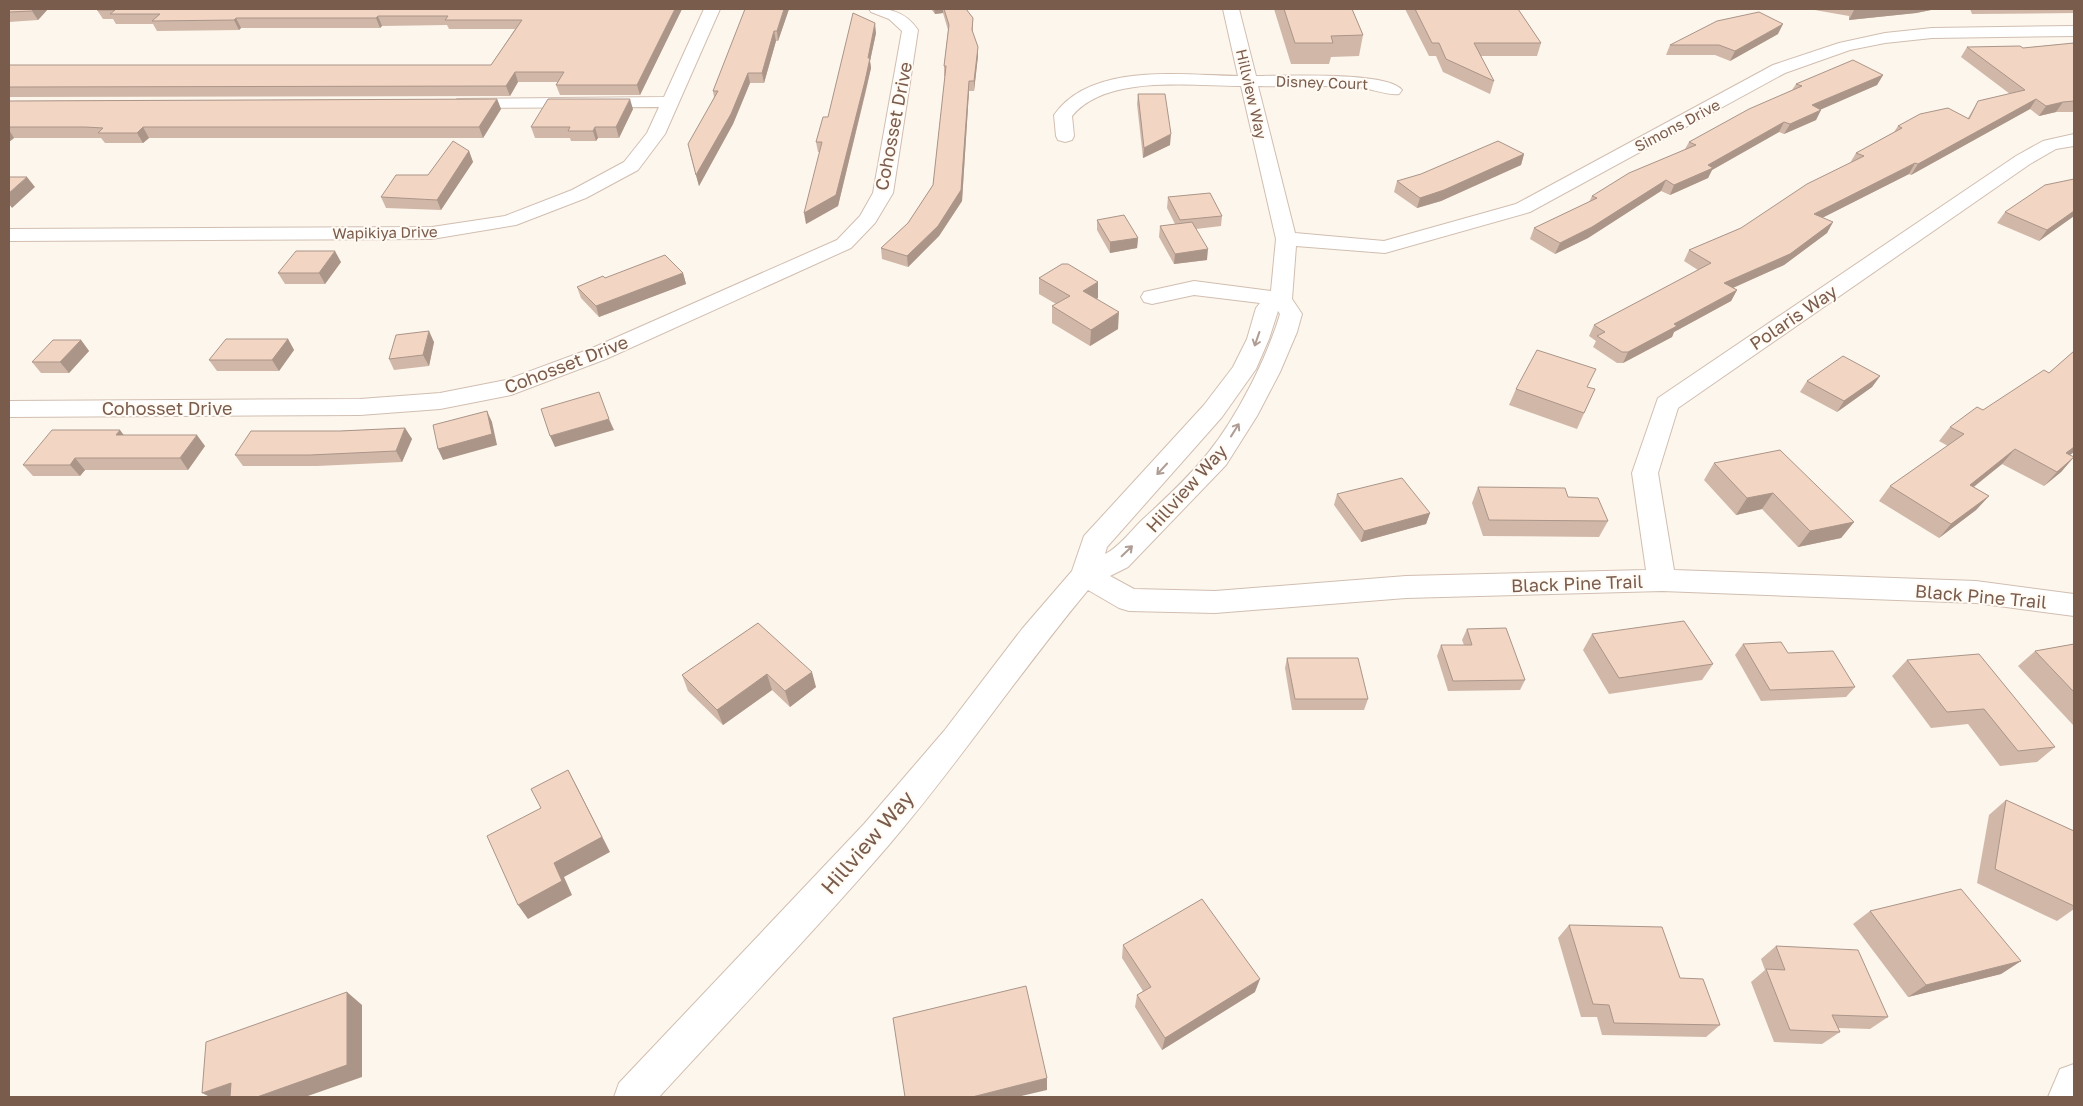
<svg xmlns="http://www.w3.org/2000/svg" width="2083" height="1106" font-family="'Golos Text',sans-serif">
<rect width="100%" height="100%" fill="#fdf6ec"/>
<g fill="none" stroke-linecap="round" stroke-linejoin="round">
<!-- minor casing -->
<g stroke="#d1beb0" stroke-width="2">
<g id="minor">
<path d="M704 9H720L665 134 638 170 586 198 516 225 432 239 9 241V229L432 227 505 216 572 190 624 162 647 133 659 107 463 108 457 107 454 103 457 99 664 97Z"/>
<path d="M869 9C890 8 906 12 918 30L893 193 875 223 851 248 606 359 511 395 440 409 360 415 9 417V401L360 399 440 393 506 380 590 349 837 240 860 216 873 193 902 31 889 19 871 12Z"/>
<path d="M1223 9H1239L1256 76C1281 76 1389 71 1402 90L1399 94C1388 96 1370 88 1357 87 1324 85 1291 87 1258 86L1295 233 1384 241 1516 204 1773 65 1839 43 1885 33 1932 28 2074 26V36L1932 38 1885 43 1850 50 1785 73 1530 212 1385 253 1296 246 1292 299 1302 314 1297 332 1280 372 1257 416 1226 465 1128 567 1110 576 1134 589 1215 591 1406 576 1646 570 1632 473 1658 398 2016 156 2043 141 2074 134V146L2056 149 2030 164 1678 408 1658 473 1674 570 1976 581 2074 594V616L1976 603 1662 591 1406 598 1215 613 1129 611 1119 608 1088 590C1019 673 959 763 888 846 814 932 735 1014 659 1097H614L619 1083 864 824 944 731 1022 629 1072 571 1084 536 1204 405 1233 367 1247 339 1256 308 1260 303 1194 295 1152 304 1144 302 1141 297 1144 292 1194 281 1271 291 1276 239 1241 86C1191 86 1106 74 1072 116L1074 136 1072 140 1065 142 1058 140 1056 136 1054 115C1091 62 1182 75 1238 76ZM1278 311 1280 314C1267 358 1237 417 1208 453 1189 477 1164 500 1141 521 1131 531 1118 548 1105 554L1107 547 1222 417 1256 369 1269 339Z"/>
<path d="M2074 1064V1097H2048L2060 1069Z"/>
</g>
</g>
<!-- minor -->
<use href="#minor" fill="#fff" fill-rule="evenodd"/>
</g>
<!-- wall -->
<g fill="#d1b7a8">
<path d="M9 9H48L38 20 9 22Z"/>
<path d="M682 9 640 95H560L556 85 558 82H518L510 96 9 97V65H491L515 29H449L447 25 382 26 380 28H241L239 30 157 31 153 24H116L113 19H103L97 10Z"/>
<path d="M789 9 778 41H776L764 83H750L733 124 699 186 690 154 714 97 713 91Z"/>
<path d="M931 9H966L973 18V33L978 47V56L974 91H969L962 201 939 236 908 267 882 259 881 248 908 223 933 185 945 76H944V66L948 30 943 13 935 14Z"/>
<path d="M1274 9H1352L1363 35 1359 56 1331 57 1329 64H1291Z"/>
<path d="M1405 9H1518L1541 43 1537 56H1481L1494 81 1490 94 1443 72 1436 56H1429Z"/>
<path d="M1809 9H1936L1916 13 1849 20V16Z"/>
<path d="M1970 9H2074V13L1972 14Z"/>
<path d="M876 33 870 61 871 68 866 91 838 206 806 224 820 152H818L816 142 828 117Z"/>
<path d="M1778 34 1730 61 1715 55H1666L1670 45Z"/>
<path d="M2074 43V112H2056L2039 116 2030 109 1911 175 1909 174 1822 218 1833 222 1827 233 1784 265 1733 288 1737 290 1731 301 1674 332 1672 337 1623 363H1617L1593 347 1596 341 1589 336 1594 325 1698 270 1684 261 1689 250 1741 228 1850 163 1856 153 1894 132 1898 126 1968 118 1978 101 2010 94 1961 57 1967 47 2023 48Z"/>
<path d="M1883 75 1877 85 1821 109 1816 120 1784 134 1779 132 1712 170 1708 178 1670 195 1661 191 1588 238 1555 254 1530 239 1534 228 1589 202 1592 196 1685 149 1689 142 1792 90 1796 84Z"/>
<path d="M1138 94 1170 145 1143 158 1137 104Z"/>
<path d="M497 99 501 109 483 138H149L143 143H105L101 138H14L9 142V101Z"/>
<path d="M633 109 619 138H598L596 141H571L570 138H535L531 127Z"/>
<path d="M469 151 473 162 441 210 386 208 381 197 428 175Z"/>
<path d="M1524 154 1521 165 1441 201 1417 208 1394 192 1397 181Z"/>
<path d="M2074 179V216L2039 241 1997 223 2005 212Z"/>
<path d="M1168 197 1222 216 1221 226 1196 229 1207 260 1174 264 1159 237 1160 226 1175 224 1167 208Z"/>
<path d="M1097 220 1138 238 1137 248 1110 253 1097 230Z"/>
<path d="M341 262 325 284H285L278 273Z"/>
<path d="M683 273 686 284 599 317 581 298 577 287 605 278Z"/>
<path d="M1039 278 1098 298 1096 299 1118 329 1090 346 1052 323V306L1056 304 1039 294Z"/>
<path d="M288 339 294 350 279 371H217L209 360Z"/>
<path d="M81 340 89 351 69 373H41L32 362Z"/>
<path d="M434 342 429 366 394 370 389 359Z"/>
<path d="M2074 351V452L2070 455 2074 457 2061 472 2044 486 2002 464 1974 487 1989 496 1976 510 1939 538 1879 501 1890 486 1948 446 1939 441 1950 427 1983 410 2049 373Z"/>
<path d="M1880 376 1872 387 1837 412 1800 392 1807 381Z"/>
<path d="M1516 389H1595L1577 429 1509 405Z"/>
<path d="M405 428 412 439 402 462 317 466H243L235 455 340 431Z"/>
<path d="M123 435 205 446 188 470H85L80 476H33L23 465Z"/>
<path d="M1714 463 1854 522 1841 538 1798 547 1762 509 1736 515 1704 480Z"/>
<path d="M1478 487 1568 497 1608 521 1599 537 1483 536 1472 503Z"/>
<path d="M1337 494 1430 513 1426 524 1361 542 1334 505Z"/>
<path d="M758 623 816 687 790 707 772 690 723 725 688 691 682 675Z"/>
<path d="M1467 629 1525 680 1520 690 1448 691 1437 656 1441 645H1464L1462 640Z"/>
<path d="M1592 634 1713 664 1702 680 1609 694 1583 650Z"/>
<path d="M1743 644 1788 653 1855 687 1846 697 1761 701 1735 655Z"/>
<path d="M2074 644V726L2018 666 2035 651Z"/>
<path d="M1287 658 1368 699 1364 710H1292L1285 668Z"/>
<path d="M1907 660 2055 747 2037 762 2000 766 1968 724 1931 728 1892 676Z"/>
<path d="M2006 800 2074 831V909L2057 921 1977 883 1989 815Z"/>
<path d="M1870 911 2021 961 2001 974 1908 997 1853 924Z"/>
<path d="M1569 925 1680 978 1720 1025 1706 1037 1602 1035 1597 1017H1581L1558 938Z"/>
<path d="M1123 945 1255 992 1162 1050 1135 1007 1137 995 1143 991 1122 958Z"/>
<path d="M1776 946 1888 1017 1870 1029 1838 1028 1840 1032 1822 1044 1774 1042 1751 982 1765 970 1761 959Z"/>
</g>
<!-- shaded-wall -->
<g fill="#aa9588">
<path d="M34 9H48L38 20 32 11Z"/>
<path d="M675 9H682L640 95 637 85Z"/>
<path d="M784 9H789L778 41 777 31Z"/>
<path d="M934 9H943V13L935 14Z"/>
<path d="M1871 9H1936L1916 13 1849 20 1854 10Z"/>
<path d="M378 16 382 26 380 28 376 18Z"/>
<path d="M236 18 241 28 239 30 234 20Z"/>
<path d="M875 23 876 33 870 61 871 68 838 206 806 224 804 213 868 58Z"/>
<path d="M1783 24 1778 34 1730 61 1735 51Z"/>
<path d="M774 31 776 41 764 83 762 73Z"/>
<path d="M978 47V56L974 91V81Z"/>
<path d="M515 72 518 82 510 96 506 86Z"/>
<path d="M748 73 750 83 733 124 699 186 696 175Z"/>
<path d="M1883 75 1877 85 1806 116 1812 105Z"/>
<path d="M969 81V91L962 201 939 236 908 267 907 256 938 226Z"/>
<path d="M497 99 501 109 483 138 479 127Z"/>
<path d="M630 99 633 109 619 138 616 127Z"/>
<path d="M2036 99 2030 109 1911 175 1918 164Z"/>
<path d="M2063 102 2056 112 2039 116 2046 106Z"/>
<path d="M1821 110 1816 120 1784 134 1790 124Z"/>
<path d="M1784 122 1779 132 1712 170 1708 178 1670 195 1674 185 1708 165Z"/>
<path d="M143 127 149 138 143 143 137 133Z"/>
<path d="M595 127 598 138 596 141 593 131Z"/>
<path d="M9 130 14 138 9 142Z"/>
<path d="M1171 134 1170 145 1143 158 1144 148Z"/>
<path d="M469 151 473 162 441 210 437 200Z"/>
<path d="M1524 154 1521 165 1441 201 1417 208 1420 198Z"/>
<path d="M1915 163 1909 174 1808 225 1814 214Z"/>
<path d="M27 177 35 187 12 208 9 204V193Z"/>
<path d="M1666 180 1661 191 1588 238 1555 254 1560 243Z"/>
<path d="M2074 211V216L2039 241 2047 230Z"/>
<path d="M1833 222 1827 233 1784 265 1719 294 1724 283Z"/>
<path d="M1138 238 1137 248 1110 253V242Z"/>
<path d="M1208 249 1207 260 1174 264 1175 254Z"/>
<path d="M335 251 341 262 325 284 319 273Z"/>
<path d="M683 273 686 284 599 317 596 306Z"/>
<path d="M1098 282V298L1082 307 1083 291Z"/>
<path d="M1737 290 1731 301 1674 332 1672 337 1623 363 1628 352 1674 324Z"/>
<path d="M1119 312 1118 329 1090 346 1091 330Z"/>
<path d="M429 331 434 342 429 366 423 355Z"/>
<path d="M288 339 294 350 279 371 272 360Z"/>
<path d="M81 340 89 351 69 373 60 362Z"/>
<path d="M1880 376 1872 387 1837 412 1844 401Z"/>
<path d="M487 411 492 422 497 445 443 460 438 449Z"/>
<path d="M609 419 614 430 555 447 550 436Z"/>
<path d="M405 428 412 439 402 462 396 451Z"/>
<path d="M120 430 129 442 116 435Z"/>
<path d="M197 435 205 446 188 470 180 458Z"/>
<path d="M2074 447V452L2053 467 2066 453Z"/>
<path d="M2015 449 2002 464 1958 499 1970 485Z"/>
<path d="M2074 457 2061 472 2044 486 2057 472Z"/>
<path d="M75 458 85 470 80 476 70 465Z"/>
<path d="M1773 493 1762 509 1736 515 1747 498Z"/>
<path d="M1989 496 1976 510 1939 538 1951 524Z"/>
<path d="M1430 513 1426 524 1361 542 1364 531Z"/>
<path d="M1854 522 1841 538 1798 547 1810 531Z"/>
<path d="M812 672 816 687 790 707 785 691Z"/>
<path d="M767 674 772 690 723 725 717 710Z"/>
<path d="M568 770 576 785 610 852 564 877 572 895 528 919 518 905Z"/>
<path d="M2021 961 2001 974 1908 997 1926 985Z"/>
<path d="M1260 979 1255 992 1162 1050 1165 1038Z"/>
<path d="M347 992 362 1005V1077L305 1097H257Z"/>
<path d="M1047 1078V1090L1017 1097H972Z"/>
<path d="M231 1083 240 1097H210L202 1093Z"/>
</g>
<!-- building -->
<g fill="#f3d5c3" stroke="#aa9588">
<path d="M9 9H34L32 11 9 12Z"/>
<path d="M98 9H675L637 85H556L564 72H515L506 86 9 87V65H491L522 20H445L448 16H378L376 18H236L234 20 152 21 160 14H110L115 10H97Z"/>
<path d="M745 9H784L777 31H774L762 73H748L731 114 696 175 688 144 718 91H713Z"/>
<path d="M944 9H966L973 18 972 30 978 47 974 81H969L961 190 938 226 907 256 881 248 908 223 933 185 946 66H944L949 25Z"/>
<path d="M1284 9H1352L1363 35 1331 36 1333 43H1295Z"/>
<path d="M1415 9H1518L1541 43H1474L1494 81 1446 59 1439 43H1432Z"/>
<path d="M1854 9H1871L1854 10Z"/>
<path d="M1759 12 1783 24 1735 51 1719 45H1670L1717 21Z"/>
<path d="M853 13 875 23 868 58H870L865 81 836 195 804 213 822 142H816L823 117H828Z"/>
<path d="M2074 43V101L2063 102 2046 106 2036 99 1918 164 1915 163 1814 214 1833 222 1790 254 1724 283 1737 290 1674 324 1677 326 1628 352H1622L1597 336 1605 332 1594 325 1711 263 1689 250 1741 228 1807 184 1864 156 1856 153 1902 128 1898 126 1920 114 1948 108 1969 119 1978 101 2025 90 1967 47 2020 46 2023 48Z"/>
<path d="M1853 60 1883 75 1812 105 1821 110 1790 124 1784 122 1708 165 1713 168 1674 185 1666 180 1592 227 1560 243 1534 228 1597 198 1592 196 1629 173 1696 145 1689 142 1749 109 1802 86 1796 84Z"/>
<path d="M1138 94H1165L1171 134 1144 148Z"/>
<path d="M497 99 479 127H143L137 133H98L103 128 85 127H9V101Z"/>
<path d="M548 99H630L616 127H595L593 131H568L570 127H531Z"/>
<path d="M453 141 469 151 437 200 381 197 396 175H428Z"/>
<path d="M1498 141 1524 154 1444 190 1420 198 1397 181 1421 174Z"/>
<path d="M9 177H27L9 193Z"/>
<path d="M2074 179V211L2047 230 2005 212 2045 185Z"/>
<path d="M1210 193 1222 216 1180 220 1168 197Z"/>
<path d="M1124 215 1138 238 1110 242 1097 220Z"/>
<path d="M1192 222 1208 249 1175 254 1160 226Z"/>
<path d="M296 251H335L319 273H278Z"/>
<path d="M665 255 683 273 596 306 577 287 603 276 605 278Z"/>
<path d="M1062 264H1068L1098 282 1083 291 1119 312 1091 330 1052 306 1070 296 1039 278Z"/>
<path d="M429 331 423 355 389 359 396 335Z"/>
<path d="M226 339H288L272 360H209Z"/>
<path d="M53 340H81L60 362H32Z"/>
<path d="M1537 350 1596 369 1587 387 1595 389 1584 413 1516 389Z"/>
<path d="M2074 351V447L2066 453 2074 457 2057 472 2015 449 1970 485 1989 496 1951 524 1890 486 1964 434 1950 427 1977 407 1983 410 2044 370 2049 373Z"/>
<path d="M1843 356 1880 376 1844 401 1807 381Z"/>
<path d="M599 392 609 419 550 436 541 409Z"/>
<path d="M487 411 492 434 438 449 433 425Z"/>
<path d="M405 428 396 451 310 455H235L251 431H340Z"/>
<path d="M52 430H120L116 435H197L180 458H75L70 465H23Z"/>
<path d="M1780 450 1854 522 1810 531 1773 493 1747 498 1714 463Z"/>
<path d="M1402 478 1430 513 1364 531 1337 494Z"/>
<path d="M1478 487 1565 488 1568 497 1598 498 1608 521 1489 520Z"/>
<path d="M1684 621 1713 664 1619 678 1592 634Z"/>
<path d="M758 623 812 672 785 691 767 674 717 710 682 675Z"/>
<path d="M1506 628 1525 680 1453 681 1441 645H1472L1467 629Z"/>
<path d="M1781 642 1788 653 1833 651 1855 687 1770 690 1743 644Z"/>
<path d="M2074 644V692L2035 651Z"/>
<path d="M1979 654 2055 747 2018 751 1984 709 1947 712 1907 660Z"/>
<path d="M1287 658H1358L1368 699H1295Z"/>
<path d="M568 770 602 837 554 863 562 881 518 905 487 836 541 808 531 789Z"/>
<path d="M2006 800 2074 831V906L1995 869Z"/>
<path d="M1961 889 2021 961 1926 985 1870 911Z"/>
<path d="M1202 899 1260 979 1165 1038 1137 995 1151 987 1123 945Z"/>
<path d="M1569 925 1662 927 1680 978 1703 979 1720 1025 1614 1023 1609 1005 1593 1004Z"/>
<path d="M1776 946 1858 950 1888 1017 1832 1015 1840 1032 1790 1030 1766 969 1785 970Z"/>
<path d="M1026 986 1047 1078 972 1097H905L893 1018Z"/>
<path d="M347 992V1065L257 1097H230L231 1083 202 1093 206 1042Z"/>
</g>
<!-- one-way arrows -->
<defs><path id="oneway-shaft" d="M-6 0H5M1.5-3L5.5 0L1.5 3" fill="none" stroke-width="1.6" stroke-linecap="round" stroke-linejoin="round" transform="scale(1.25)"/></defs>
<g stroke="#af9d94">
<use href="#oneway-shaft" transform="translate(1257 339) rotate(109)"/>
<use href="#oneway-shaft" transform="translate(1235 430) rotate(-58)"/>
<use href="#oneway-shaft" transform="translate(1162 469) rotate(133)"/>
<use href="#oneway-shaft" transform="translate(1127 551) rotate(-44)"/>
</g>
<g text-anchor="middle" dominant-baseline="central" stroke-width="4" stroke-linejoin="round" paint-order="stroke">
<!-- far-street labels -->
<g font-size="15" fill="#7a5c4d" stroke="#fffaf3">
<text transform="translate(1322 82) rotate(2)">Disney Court</text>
<text transform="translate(1252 94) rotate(77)">Hillview Way</text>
<text transform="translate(1677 125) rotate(-28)">Simons Drive</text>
<text transform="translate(385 232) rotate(-1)">Wapikiya Drive</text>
</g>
<!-- street labels -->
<g font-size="18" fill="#7a5c4d" stroke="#fffaf3">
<text transform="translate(893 126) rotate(-79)">Cohosset Drive</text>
<text transform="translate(1793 317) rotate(-34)">Polaris Way</text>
<text transform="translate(566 364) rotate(-21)">Cohosset Drive</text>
<text x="167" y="408">Cohosset Drive</text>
<text transform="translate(1186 488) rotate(-48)">Hillview Way</text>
<text transform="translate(1577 583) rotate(-2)">Black Pine Trail</text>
<text transform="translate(1981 596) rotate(5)">Black Pine Trail</text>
</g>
<!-- near-street labels -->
<g font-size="21" fill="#7a5c4d" stroke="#fffaf3">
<text transform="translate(867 842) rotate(-49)">Hillview Way</text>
</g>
</g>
<!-- border -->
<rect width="2083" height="1106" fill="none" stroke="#7a5c4d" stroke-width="20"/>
</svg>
